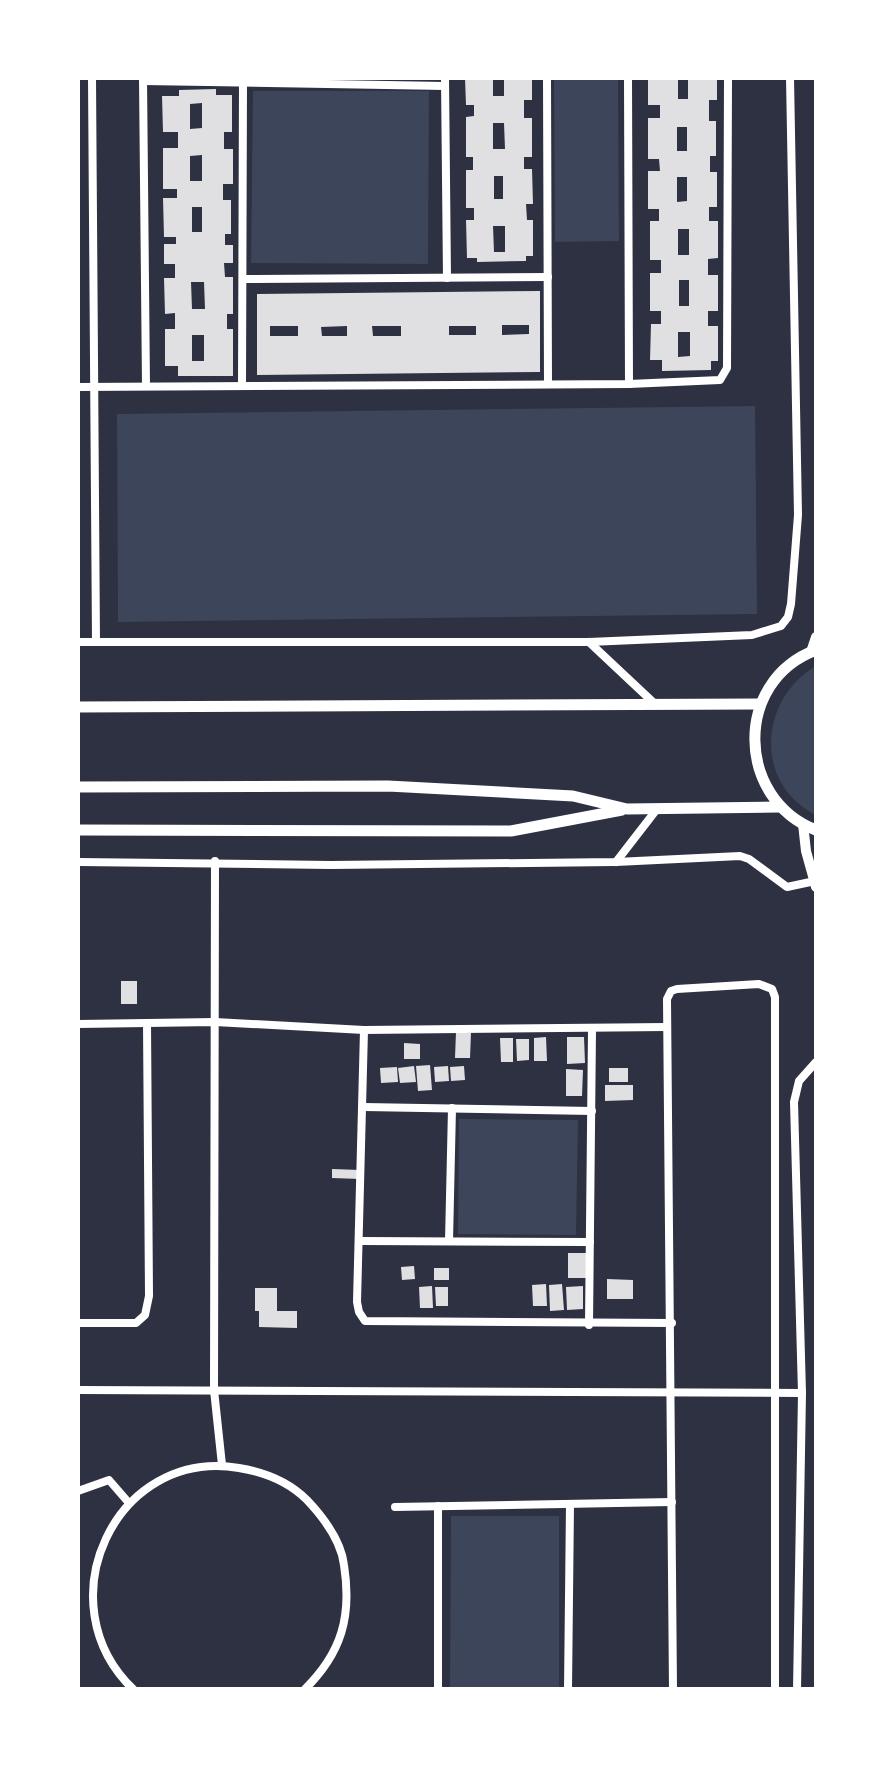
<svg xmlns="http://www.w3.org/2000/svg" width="894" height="1767" font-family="'Fira Sans Condensed',sans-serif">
<rect width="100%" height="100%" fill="#2d3142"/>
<!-- green -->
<g fill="#3c4559">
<path d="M554 78H618L619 241 555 242Z"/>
<path d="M253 91H429L428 264 251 263Z"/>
<path d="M755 406 757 614 118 622 117 414Z"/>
<path d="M816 666V815C753 784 759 699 816 666Z"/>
<path d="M459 1119 578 1120 576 1235 458 1234Z"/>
<path d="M451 1516H559V1688H450Z"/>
</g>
<!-- building -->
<g fill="#e0e0e3" fill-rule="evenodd">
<path d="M465 78H493V96H504V78H532V100H524V118H532V157H524V169H532L533 204H526L527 220H533V256H526V261L477 262V258H467L466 220H474V208H466V170H473V157H466V117L474 116V105H466ZM493 123H504L505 149H493ZM494 176H503V199H494ZM493 226H505V252H494Z"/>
<path d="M648 78H678V99H688V78H717V100H709V121H716V156H710V172H717V207H709V221H718V258L708 259V275H718V311H708V326H718V361H711V370L662 371V360H650L651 324H661V311H650V273H661V260H650V221H659V209H648V171H660L659 159H648V118H660V105H648ZM677 127H687V151H677ZM677 177H687V201L677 202ZM678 229H689V255H678ZM679 280H689V306H679ZM678 332H690V356L678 357Z"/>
<path d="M216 89V95H232V132H224V149H233V184H223V200H231V234H225V245H233V263H224L225 277H233V314H227V329H233V376H178V366H165V329H175V313L165 314 164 278H175V264H164V244H176V237H164L163 198H177V189H163V148H178V132H163L162 96H179V90ZM202 103V128L190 129V104ZM202 155V181H190V156ZM192 207H202V232H192ZM191 282H204L205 309H192ZM192 335H204V361H192Z"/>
<path d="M540 291V372L257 375V294ZM502 325H529V334L502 335ZM270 326H298V336H270ZM347 326V336H322L321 327ZM372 326H401V336H373ZM449 326H476V335H449Z"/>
<rect x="121" y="981" width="16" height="23"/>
<path d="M456 1032 471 1033 470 1058H455Z"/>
<path d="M546 1037 547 1061H534V1038Z"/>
<path d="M567 1037H584L585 1063 567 1064Z"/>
<path d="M500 1038H513V1062H501Z"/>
<path d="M516 1039H529V1060L517 1061Z"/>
<path d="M404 1043 420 1044V1059H404Z"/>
<path d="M430 1065 432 1090 418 1091 416 1066Z"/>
<path d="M414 1066 416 1082 400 1083 398 1068Z"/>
<path d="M448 1066 449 1081 435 1082 434 1067Z"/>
<path d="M464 1066 465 1080 451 1081 450 1067Z"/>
<path d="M397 1067 398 1082 381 1083 380 1068Z"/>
<rect x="609" y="1068" width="19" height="14"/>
<path d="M566 1069 583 1070 582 1096H566Z"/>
<path d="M605 1085H633V1100L605 1101Z"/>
<path d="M332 1169 360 1170V1179L332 1178Z"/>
<path d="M568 1253H587L586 1278H568Z"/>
<path d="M414 1266 415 1279 402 1280 401 1267Z"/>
<rect x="434" y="1268" width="15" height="12"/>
<path d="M607 1279 633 1280V1299H607Z"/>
<path d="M546 1284 547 1306H533L532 1285Z"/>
<path d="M562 1284 564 1310 550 1311 549 1285Z"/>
<path d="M432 1286 433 1308H420L419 1287Z"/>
<path d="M583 1286V1309L567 1310 566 1287Z"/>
<path d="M435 1287H448V1306H436Z"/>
<path d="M255 1288H277V1311H297V1328L259 1327V1311H255Z"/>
</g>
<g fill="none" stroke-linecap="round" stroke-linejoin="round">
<!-- minor -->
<g stroke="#fff" stroke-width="8">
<path d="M92 78 96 642"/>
<path d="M143 78 146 386"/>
<path d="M445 78 447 278"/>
<path d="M547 78 548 384"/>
<path d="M628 78 629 384"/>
<path d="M143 81 445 86"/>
<path d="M243 279 548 277"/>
<path d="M242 386 243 82"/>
<path d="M78 387 629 384 720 380 727 368 728 78"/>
<path d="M78 642H589L752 635 781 626 788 617 791 604 798 515 790 78"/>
<path d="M589 642 655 704"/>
<path d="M215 861 214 1390 222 1465"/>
<path d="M78 862 331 865 616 862 740 856 749 859 787 887 815 881"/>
<path d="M616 862 657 809"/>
<path d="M78 1024 215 1022 364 1030 667 1027"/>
<path d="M364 1030 357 1302 359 1312 365 1321 672 1323"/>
<path d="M364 1107 592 1111"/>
<path d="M361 1241 590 1242"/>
<path d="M449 1241 452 1108"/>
<path d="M78 1323H136L145 1315 149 1296 147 1023"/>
<path d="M589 1325 592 1030"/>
<path d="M78 1390 802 1393"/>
<path d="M78 1491 109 1480 129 1503"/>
<path d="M438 1506V1690"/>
<path d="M395 1507 672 1502"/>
<path d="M134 1690C43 1604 115 1447 239 1468 264 1472 289 1482 307 1500 324 1518 341 1540 344 1565 352 1616 342 1653 304 1690"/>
<path d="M568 1690 570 1504"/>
<path d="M673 1690 667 999 671 991 677 989 759 984 772 989 775 997V1690"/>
<path d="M797 1690 802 1393 794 1102 799 1081 816 1062"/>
</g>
<!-- tertiary -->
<g stroke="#fff" stroke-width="10">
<path d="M811 652 816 637"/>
<path d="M803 824 806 851 816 887"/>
</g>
<!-- secondary -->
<g stroke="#fff" stroke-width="11">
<path d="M816 650C733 681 736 799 816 830"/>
<path d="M78 707 760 704"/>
<path d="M78 787 388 786 573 796 627 809 780 807"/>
<path d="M78 830 511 831 622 810"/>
</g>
</g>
<!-- border -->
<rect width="894" height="1767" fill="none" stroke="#ffffff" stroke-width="160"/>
</svg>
